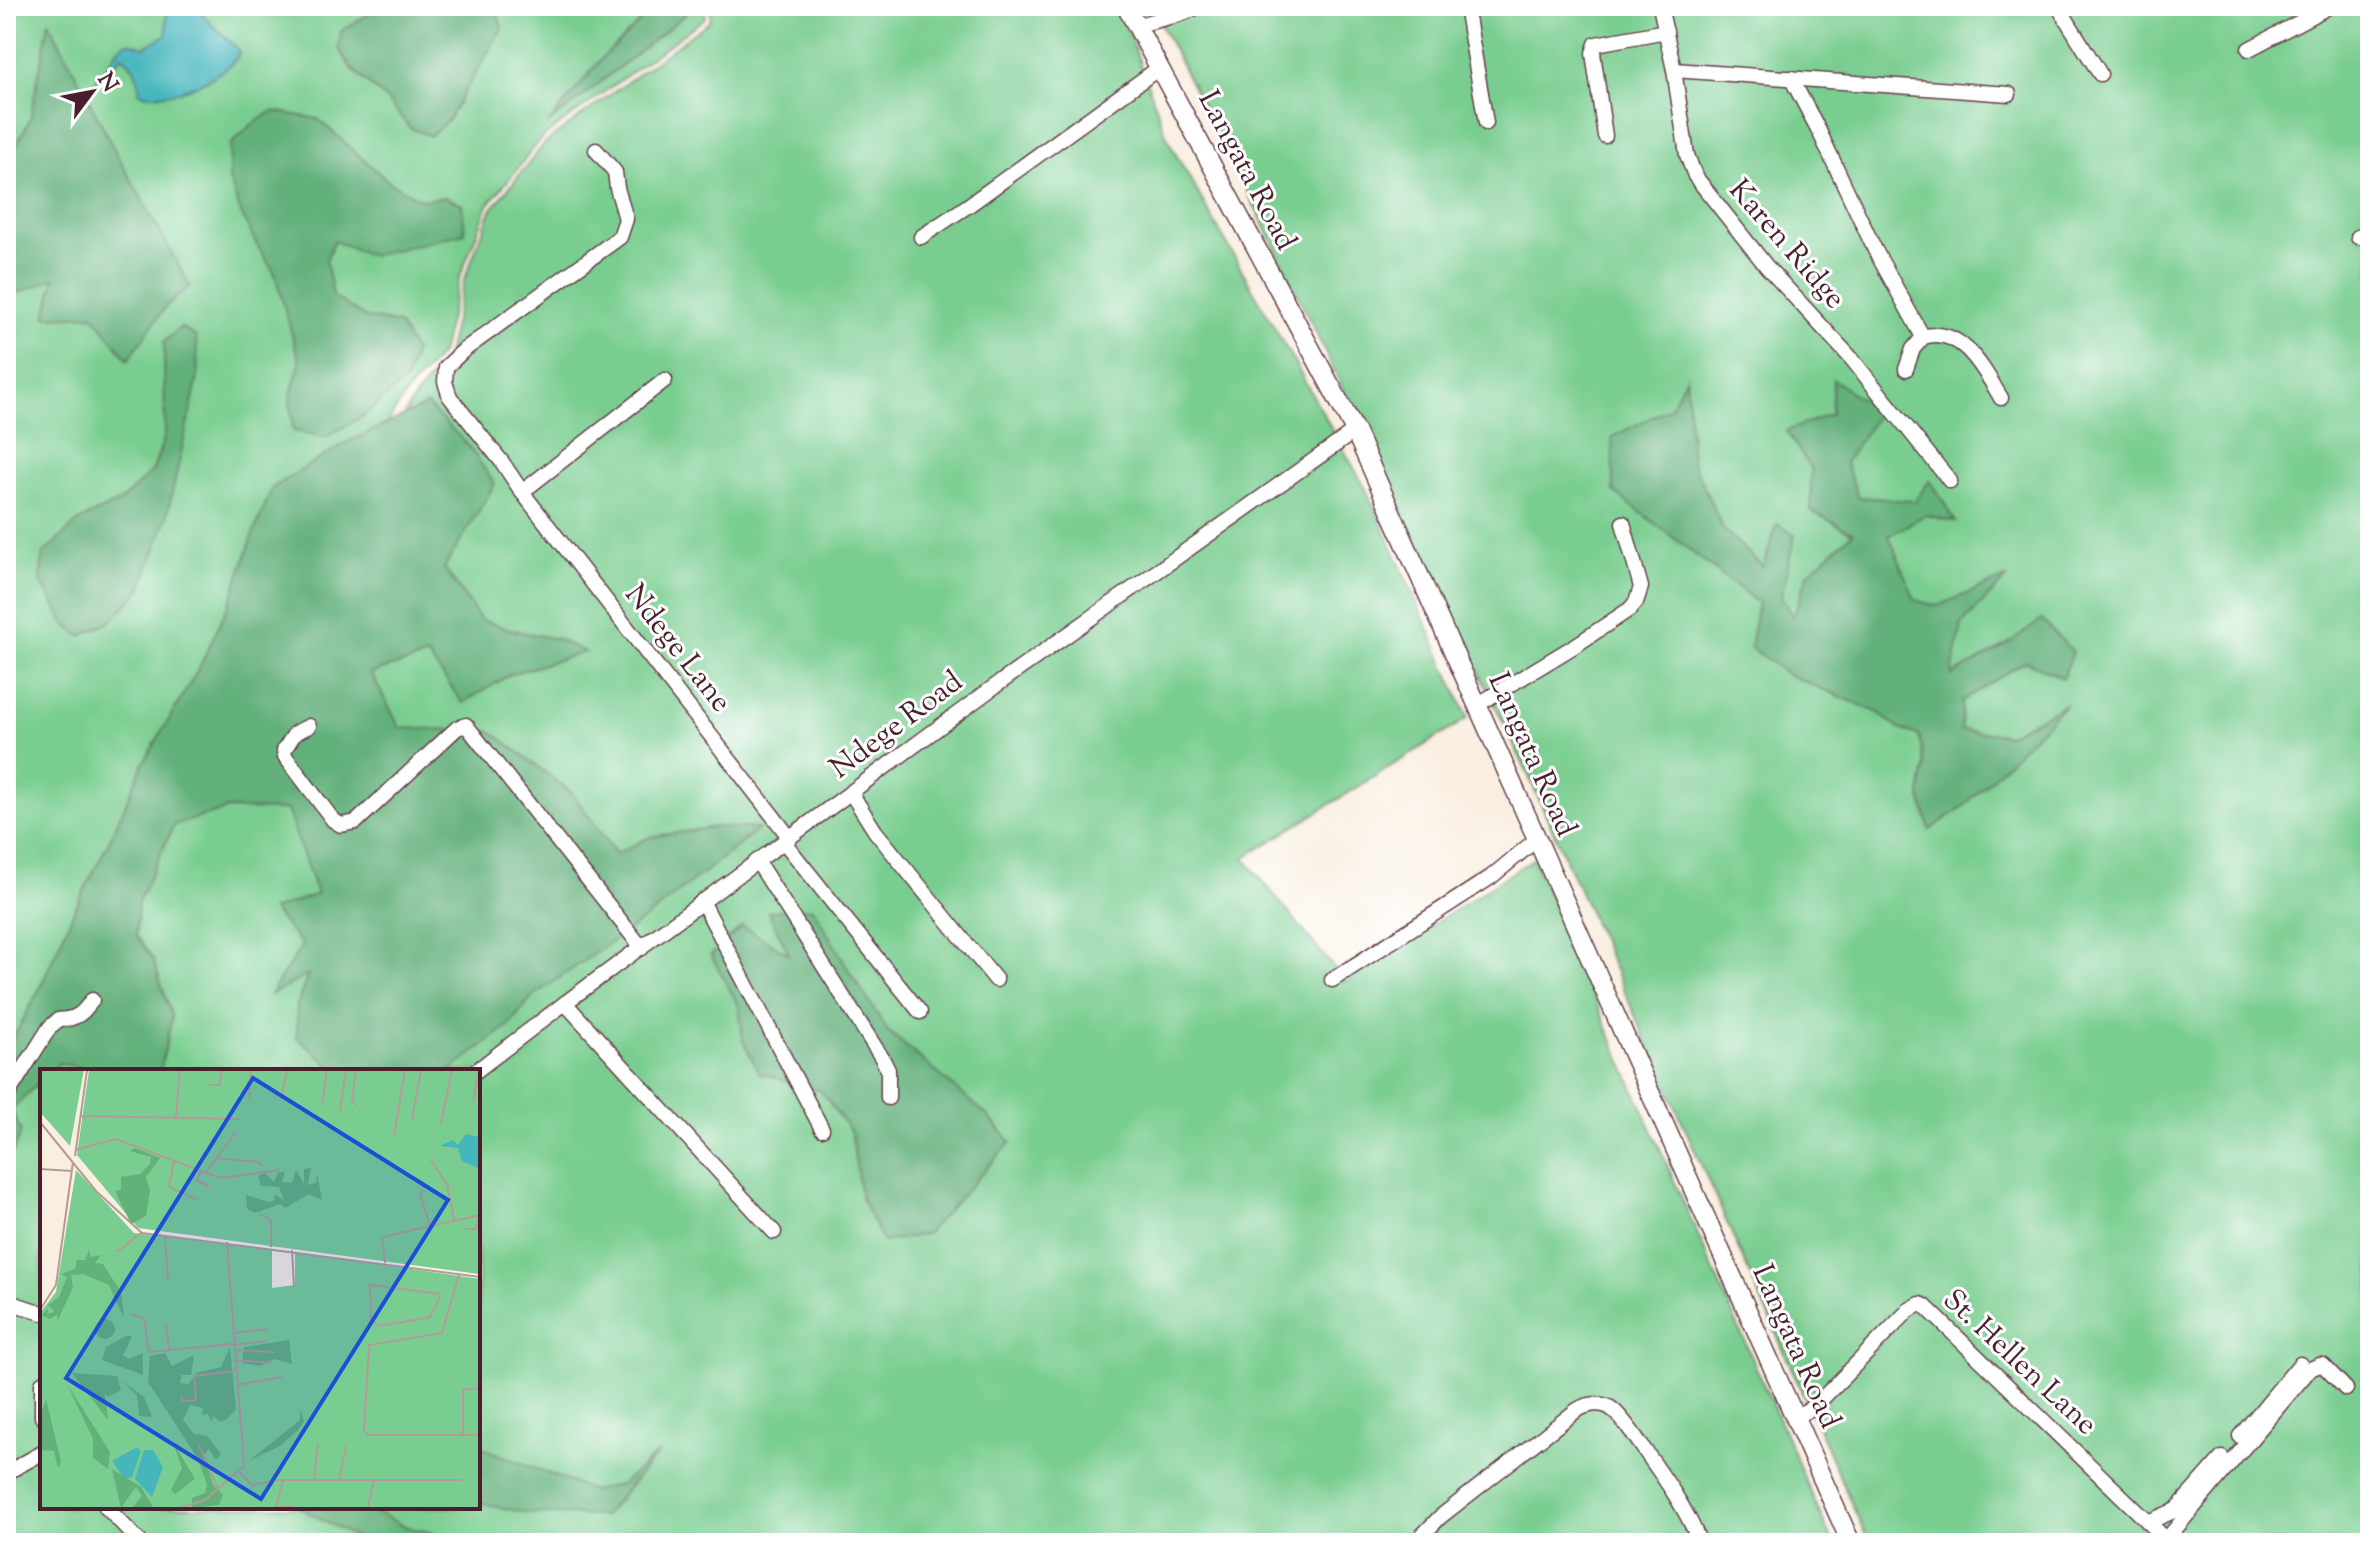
<svg xmlns="http://www.w3.org/2000/svg" width="2376" height="1549" font-family="'Sorts Mill Goudy',serif">
<rect width="100%" height="100%" fill="#fff"/>
<filter id="ink" filterUnits="userSpaceOnUse"><feTurbulence type="fractalNoise" baseFrequency=".0125" numOctaves="2"/><feDisplacementMap in="SourceGraphic" scale="16" xChannelSelector="R" yChannelSelector="G"/><feConvolveMatrix kernelMatrix="1 2 1 2 8 2 1 2 1" color-interpolation-filters="sRGB"/></filter>
<filter id="wash" filterUnits="userSpaceOnUse"><feTurbulence type="fractalNoise" baseFrequency=".006" numOctaves="4" result="noise"/><feDisplacementMap in="SourceGraphic" scale="32" xChannelSelector="R" yChannelSelector="G"/><feGaussianBlur stdDeviation="1.8" result="paint"/><feColorMatrix in="noise" values="0 0 0 0 0 0 0 0 0 0 0 0 0 0 0 0 0 1.4 0 .05"/><feComposite in="paint" operator="in"/></filter>
<g filter="url(#wash)">
<rect width="100%" height="100%" fill="#f9eedf"/>
<!-- green -->
<g fill="#79cd90" stroke="#62765e" stroke-width="2" fill-rule="evenodd">
<path d="M6 6H706L705 18 542 138 488 205 459 279 441 354 410 388 318 529 6 1089Z"/>
<path d="M711 6H1119L1169 142 1367 491 1468 718 1244 858 1345 982 1533 859 1833 1543H6V1093L172 782 417 394 446 359 464 280 491 210 546 142 710 21ZM42 1071H478V1507H42Z"/>
<path d="M1151 6H2370V1543H1869L1528 774 1263 223Z"/>
</g>
<!-- forest -->
<g fill="#62b07a" stroke="#566852" stroke-width="2">
<path d="M376 6H480L498 14 502 28 448 120 430 136 410 128 388 101 351 68 339 49 341 31 372 12Z"/>
<path d="M649 6H688L686 14 548 124 602 58 639 23Z"/>
<path d="M49 22 114 149 190 286 166 306 128 360 93 315 46 317 55 278 10 296 6 301V165L30 119Z"/>
<path d="M273 111 318 119 389 182 422 200 445 197 462 204 465 233 371 256 334 241 326 260 333 296 364 317 399 324 415 352 406 380 365 415 326 437 293 431 290 398 300 363 275 274 257 245 240 211 229 179 230 145 251 125Z"/>
<path d="M181 327 196 337 198 377 166 520 141 589 110 622 81 636 66 625 40 581 43 554 80 520 121 501 153 470 165 435 164 342Z"/>
<path d="M1686 376 1692 461 1723 529 1763 567 1777 524 1795 535 1781 596 1793 618 1808 573 1853 533 1811 511V469L1786 431 1831 414 1833 379 1879 412 1845 462 1858 497 1915 501 1930 480 1956 522 1925 515 1889 536 1915 600 1937 606 2008 577 1962 624 1952 675 2003 647 2042 620 2073 652 2063 678 2025 661 1962 701 1961 730 2007 735 2066 704 1965 805 1930 830 1920 794 1925 766 1919 735 1899 729 1879 713 1787 674 1750 647 1758 603 1614 492 1612 437 1671 407Z"/>
<path d="M427 405 467 444 495 484 444 568 481 620 513 630 557 639 585 652 511 674 463 703 428 656 371 673 400 728 491 731 572 793 616 854 650 837 715 827 759 829 646 918 533 996 508 1026 450 1071H337L297 1038V1005L308 975 270 995 302 945 272 910 317 894 287 810 228 809 174 825 138 902 136 935 153 959 172 1017 160 1071H97L59 1063 51 1071H42V1079L12 1109 21 1132 14 1151 6 1157V1047L9 1046 39 990 73 913 112 835 143 764 200 666 233 595 253 534 272 488 346 443Z"/>
<path d="M813 908 851 974 888 1031 987 1115 1011 1142 926 1234 883 1242 861 1198 851 1132 821 1091 759 1073 743 1040 739 1006 711 955 742 926 789 954 768 911Z"/>
<path d="M478 1446 593 1491 622 1484 659 1452 604 1516 527 1513 478 1502Z"/>
<path d="M298 1507H365L406 1527 479 1543H366Z"/>
</g>
<!-- water -->
<path fill="#46b6bd" stroke="#486a74" stroke-width="2" d="M167 6H196L210 23 238 49 239 54C227 77 163 104 139 92 141 79 133 62 121 56L106 78 97 82 96 80C107 72 115 46 126 43 131 41 139 46 145 47L166 35C169 25 164 16 167 6Z"/>
</g>
<g filter="url(#ink)">
<g fill="none" stroke-linecap="round" stroke-linejoin="round">
<!-- minor casing -->
<g stroke="#643e46" stroke-width="17">
<g id="minor">
<path d="M1466 6 1486 123"/>
<path d="M1660 6 1674 70 1687 155 1695 176 1767 267 1851 358 1950 481"/>
<path d="M2058 6 2100 74"/>
<path d="M1135 26C1150 21 1190 14 1198 6"/>
<path d="M2249 49 2330 6"/>
<path d="M1674 70 2009 94"/>
<path d="M1791 78 1819 131 1875 250 1923 337 1913 349 1906 369"/>
<path d="M1605 136 1593 53 1596 44 1666 31"/>
<path d="M596 150 615 172 617 188 626 219 620 237 464 350 446 367 445 382 450 397 502 462 522 492 790 838"/>
<path d="M921 237 969 205 1159 68"/>
<path d="M2358 237 2370 233"/>
<path d="M1923 337C1962 325 1984 370 2001 398"/>
<path d="M522 492 665 380"/>
<path d="M1477 705 1576 645 1630 609 1636 602 1641 587 1623 523"/>
<path d="M309 726 295 733 284 750 285 756 333 820 341 825 356 822 457 728 466 725 642 948"/>
<path d="M851 793 875 831 996 980"/>
<path d="M784 842 920 1012"/>
<path d="M757 861 882 1058 888 1070V1098"/>
<path d="M702 901 822 1129"/>
<path d="M1332 980 1491 877 1537 839"/>
<path d="M565 1003 774 1232"/>
<path d="M476 1071 565 1003 991 689 1355 431"/>
<path d="M6 1097 50 1027 58 1020C76 1019 82 1015 92 1000"/>
<path d="M6 1301 42 1313"/>
<path d="M2368 1382 2370 1385"/>
<path d="M42 1383V1417"/>
<path d="M1795 1417 1815 1406 1909 1310 1920 1304 1925 1306 2170 1543"/>
<path d="M2240 1436 2300 1364"/>
<path d="M6 1473 42 1453"/>
<path d="M106 1507 141 1543"/>
<path d="M2148 1522 2176 1510 2222 1458"/>
<path d="M2166 1540 2310 1369 2320 1365H2323L2346 1389"/>
<path d="M1415 1543 1440 1517 1577 1410C1587 1404 1602 1401 1612 1409 1624 1419 1634 1435 1643 1448 1665 1479 1686 1508 1700 1543"/>
</g>
</g>
<!-- major casing -->
<g stroke="#643e46" stroke-width="21">
<path id="major" d="M1126 6 1355 431 1851 1543"/>
</g>
<!-- minor -->
<use href="#minor" stroke="#fff" stroke-width="14"/>
<!-- major -->
<use href="#major" stroke="#fff" stroke-width="18"/>
</g>
</g>
<g text-anchor="middle" dominant-baseline="central" stroke-width="6" stroke-linejoin="round" paint-order="stroke">
<!-- street labels -->
<g font-size="30" fill="#4a1f2b" stroke="#fff">
<text transform="translate(1246 171) rotate(62)">Langata Road</text>
<text transform="translate(1786 245) rotate(49)">Karen Ridge</text>
<text transform="translate(677 649) rotate(52)">Ndege Lane</text>
<text transform="translate(897 726) rotate(-37)">Ndege Road</text>
<text transform="translate(1531 755) rotate(66)">Langata Road</text>
<text transform="translate(1795 1347) rotate(66)">Langata Road</text>
<text transform="translate(2019 1363) rotate(43)">St. Hellen Lane</text>
</g>
</g>
<!-- overview -->
<g transform="translate(40 1069)">
<rect width="440" height="440" fill="#f9eedf"/>
<path d="M0 1H44L30 77 0 43ZM49 1H440L439 205 98 159 37 86ZM36 101 94 164 232 180V219L255 216V183L440 210V439H0V244L16 223Z" fill="#79cd90"/>
<path d="M95 79 120 89 106 108 110 121 106 147 91 155 75 122 81 121V108L100 105 110 95 111 88 90 82ZM271 99 268 116 276 114 277 104 282 131 269 125 245 139 240 135 215 144 207 140 206 126 228 133 235 131 234 125 244 131 239 118 221 117 218 107 225 104 234 113 238 103H245L242 113 252 114 256 101 264 115V100ZM49 181 51 188 61 186 55 194 63 195 81 223 84 249 69 216 43 205 31 206 33 218 18 251 17 246 10 250 2 246 8 239 7 245 15 243 8 236 19 228 27 208 21 205 35 200 37 191H45ZM55 260a10 10 0 1 1 20 0a10 10 0 1 1-20 0ZM88 266 92 268 83 286 89 290 103 284V306L62 291 66 278ZM249 271 252 295 235 290 220 297 202 294 204 278ZM190 278 196 340 187 350 180 353 173 347 172 353 168 345 162 346 163 339 150 336 143 351 154 365 167 367 181 385 176 391 169 380 164 385 173 416 183 426 179 436 152 439V429L165 424 167 416 158 390 108 313 110 287 125 284 132 297 154 286 151 306H142L140 314 149 315 156 304 181 298ZM32 304 77 307 81 321 69 328 65 325 68 351ZM81 311 104 328 112 348 99 347 97 326ZM27 315 70 383 68 400 53 389V370ZM6 330 21 393 18 399 14 382 0 381V348ZM260 340 264 352 258 361 240 377 210 391 260 351ZM133 373 155 410 135 425 131 421 142 399ZM72 400 101 418 113 438 123 439H92L102 427 96 418 81 439Z" fill="#62b07a"/>
<path d="M426 65 440 68V100L422 92 418 79 400 77 413 71 418 76ZM97 378 101 382 92 408 85 410 72 392ZM104 381H113L123 398 112 428 95 410Z" fill="#46b6bd"/>
<path fill="none" stroke="#b39b97" stroke-width="2" d="M316 1 312 33 317 36M169 16H180L181 1M209 29 211 1M241 30 247 1M433 33 439 1M282 36 287 1M300 42 306 1M40 47 200 50M136 49 140 1M372 51 381 1M0 53 56 122 102 164 440 208M401 55 412 1M354 67 365 1M35 81 76 70 180 109 240 101M35 87 47 1M176 89 219 93 222 97M134 91 129 118 158 131M391 91 407 115 414 151M0 100 32 102M161 101 157 111 169 117M166 103 196 63M385 122 380 125 390 157M219 145 231 151V178M425 160H436L439 146M125 168 128 211M252 181 254 218M77 183 101 164M345 194 342 168 440 146M419 205 402 264 329 276 324 361 328 366H440M400 225 330 216 331 251 340 257 390 248 401 226M0 241 16 216 33 93M91 245 104 249 109 283 193 275M126 255 129 281M192 264 227 260M193 276 226 272M194 281 234 283M194 291 233 294M196 316 242 308M141 327 143 332 156 331 154 307 195 302M423 366V321L440 319M159 376 178 420M199 403 212 416 238 411H421M274 410 278 375M243 411 236 438H253M299 412 306 377M139 439 165 431 204 397 187 173M328 439 334 411"/>
<path fill="#1d4ed8" fill-opacity="0.15" stroke="#1d4ed8" stroke-width="4" d="M213 9 408 131 221 430 26 309Z"/>
<rect width="440" height="440" fill="none" stroke="#4a1f2b" stroke-width="4"/>
</g>
<!-- margin -->
<rect width="2376" height="1549" fill="none" stroke="#fff" stroke-width="32"/>
<!-- north arrow -->
<g transform="translate(92 92) rotate(58)" stroke="#ffffff" stroke-width="6" paint-order="stroke">
<path d="M0-6L14 30L0 20L-14 30Z" fill="#4a1f2b"/>
<text y="-12" font-size="22" font-weight="bold" text-anchor="middle" fill="#4a1f2b">N</text>
</g>
</svg>
